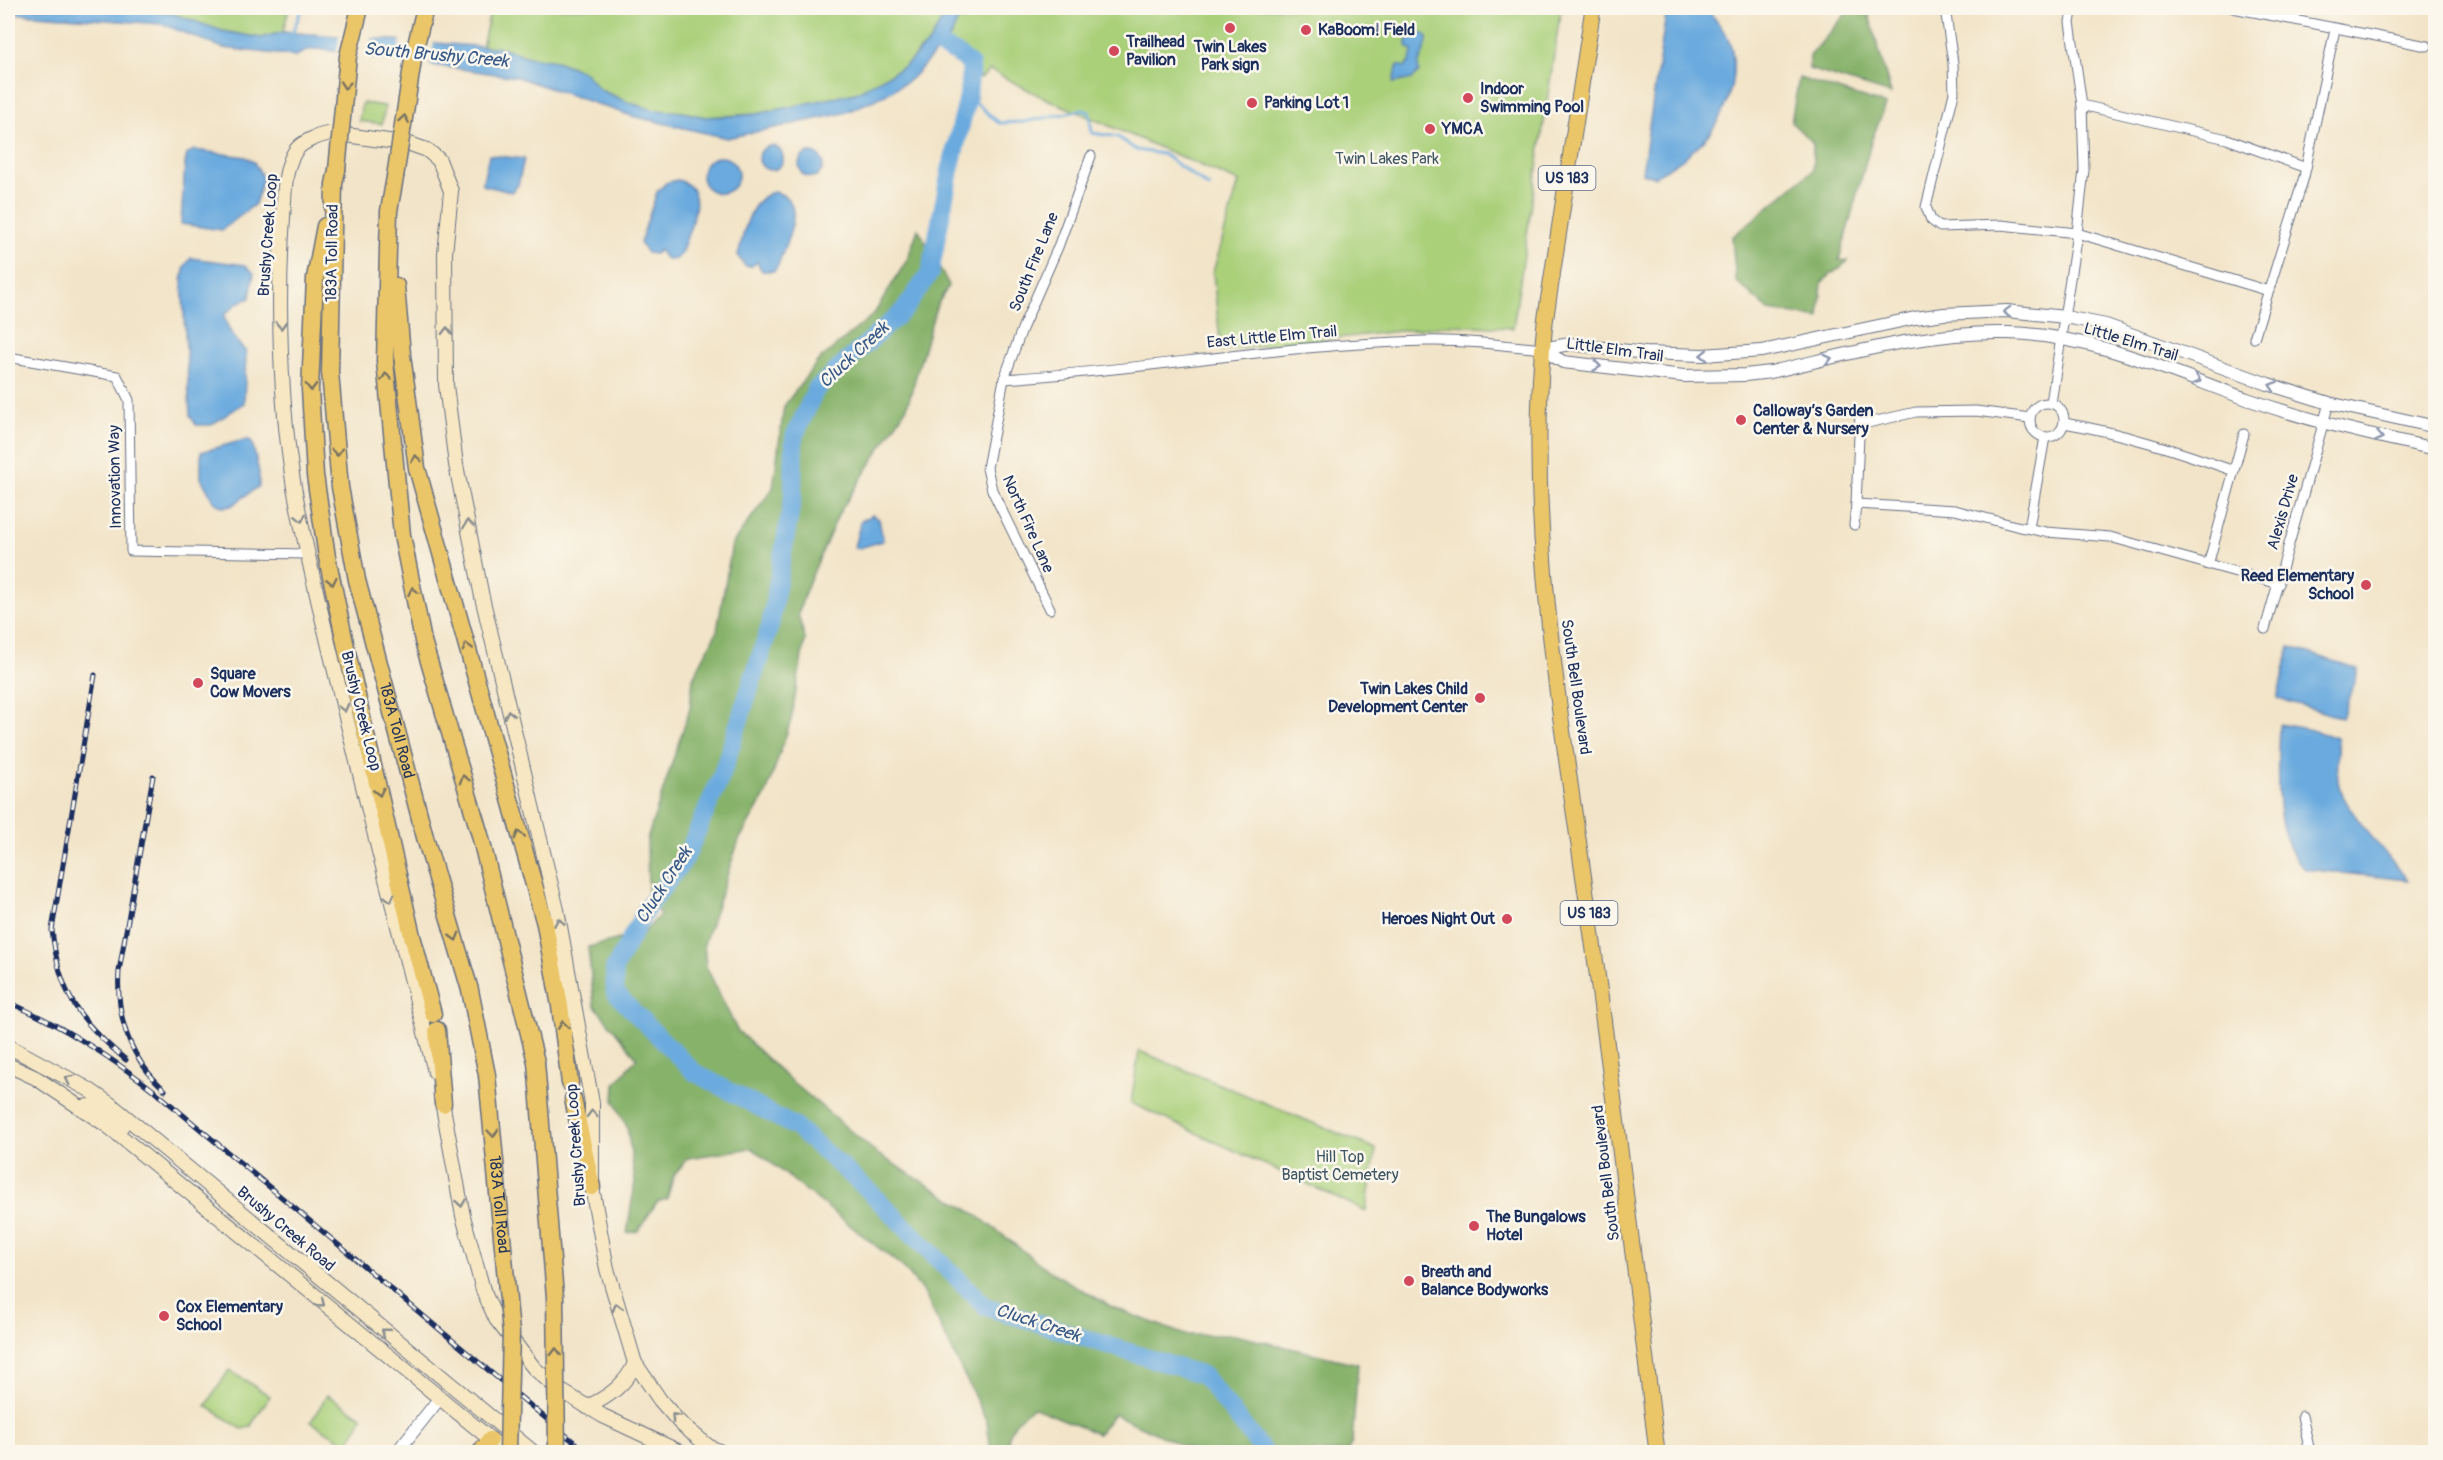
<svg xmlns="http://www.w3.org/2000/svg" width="2443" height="1460" font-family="Pangolin,sans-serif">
<rect width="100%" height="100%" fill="#fbf7ec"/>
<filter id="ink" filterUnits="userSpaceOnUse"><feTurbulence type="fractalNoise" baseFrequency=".0167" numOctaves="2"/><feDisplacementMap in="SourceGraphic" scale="12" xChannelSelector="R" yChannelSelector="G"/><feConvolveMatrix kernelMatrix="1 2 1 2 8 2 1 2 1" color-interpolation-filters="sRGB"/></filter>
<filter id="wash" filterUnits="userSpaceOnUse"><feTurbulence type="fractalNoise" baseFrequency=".008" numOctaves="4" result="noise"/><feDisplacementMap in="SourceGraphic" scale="24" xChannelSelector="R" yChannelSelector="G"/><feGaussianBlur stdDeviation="1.35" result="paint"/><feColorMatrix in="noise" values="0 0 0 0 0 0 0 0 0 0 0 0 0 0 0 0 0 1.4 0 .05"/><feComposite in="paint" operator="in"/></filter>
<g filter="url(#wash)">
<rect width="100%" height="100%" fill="#f2e4c8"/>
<!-- green -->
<g fill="#aad07a" stroke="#62806c" stroke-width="1.5">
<path d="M126 8H289L283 32 261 38 222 31 168 12Z"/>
<path d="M491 8H1561L1513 328 1453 325 1221 351 1213 272 1239 182 1038 95 990 70 981 78 937 50 921 49 905 66 856 93 757 114 705 117 682 112 654 110 630 103 600 90 584 72 556 61 528 57 503 48 482 47Z"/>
<path d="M362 103 385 106 382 124 359 121Z"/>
<path d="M1139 1051 1376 1149 1366 1211 1131 1103Z"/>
<path d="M229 1370 270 1396 250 1427 242 1429 206 1406Z"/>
<path d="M327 1395 363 1417 347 1444 311 1422Z"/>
</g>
<!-- forest -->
<g fill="#87b26a" stroke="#517064" stroke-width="1.5">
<path d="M1848 8H1867L1891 94 1809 69 1810 56 1848 11Z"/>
<path d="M1799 78 1886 105 1872 139 1839 260 1848 261 1822 282 1819 318 1769 310 1736 281 1732 237 1813 170V143L1791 122Z"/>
<path d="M918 229 949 285 936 307 907 407 839 513 807 587 798 614 805 639 791 720 766 794 739 840 704 944 706 966 737 1030 783 1074 879 1155 974 1213 1048 1270 1112 1307 1185 1335H1235L1358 1364 1352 1442 1347 1452H1196L1114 1414 1098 1434 1033 1407C1017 1418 1005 1431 1009 1452H991L987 1422 924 1293 904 1268 752 1148 688 1158 674 1175 667 1199 657 1202 638 1231 627 1233 635 1181 627 1127 614 1101 615 1084 637 1058 594 1005 588 947 643 933 660 915 648 893 647 839 690 708 693 678 717 631 732 544 773 488 784 406 818 361 874 314 907 260Z"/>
</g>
<!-- water -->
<g fill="#6baade" stroke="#436c9e" stroke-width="1.5">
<path d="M8 8H126L168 12 222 31 261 38 283 32 503 48 528 57 556 61 584 72 600 90 630 103 654 110 682 112 705 117 734 116 757 114 856 93 905 66 930 41 947 12 945 8H962L963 18 957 22 951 36 911 79 885 95 844 113 727 138 632 116 517 77 318 49 308 50 296 56 223 48 162 24 8 13Z"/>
<path d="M1667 8H1706C1716 20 1729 35 1732 51 1738 82 1724 119 1703 141 1689 156 1671 166 1654 177L1642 173Z"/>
<path d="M1415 30H1419L1427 37C1428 52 1415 61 1419 72L1412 79 1393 83 1398 65 1405 67 1410 62 1412 51 1407 46V42Z"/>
<circle cx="771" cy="158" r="12"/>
<path d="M194 150 246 157 254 162 263 178 255 204 222 230 181 224 185 164 187 154Z"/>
<circle cx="811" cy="165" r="12"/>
<path d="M489 155 524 159 518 185 511 192 482 185Z"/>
<circle cx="720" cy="175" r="18"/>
<path d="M677 180C713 188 687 232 681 254L676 259C667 261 663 258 660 250L655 254 647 253 640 243 657 192 666 183Z"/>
<path d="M774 192C811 200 784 245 778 266L774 271H762L757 262 752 266H745L738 256C743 234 750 197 774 192Z"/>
<path d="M191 258 245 265 254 273 250 298 238 303 224 315C228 331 235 340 246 352L244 403 211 425H196L190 415 182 281 185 266Z"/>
<path d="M247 439 252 442 259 472V486L231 506 223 507 214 502 201 478V452Z"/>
<path d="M872 515 879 519 883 541 856 549 854 547 861 521Z"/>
<path d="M2290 647 2358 669 2342 718 2277 698Z"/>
<path d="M2279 724 2312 730 2337 738C2341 755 2334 773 2340 789 2350 816 2389 856 2408 880L2305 869C2270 837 2278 767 2279 724Z"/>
</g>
<!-- pier -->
<g fill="#f2e4c8">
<path d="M340 34 373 37 368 59 336 55Z"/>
<path d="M401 39 434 42 429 68 396 63Z"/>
</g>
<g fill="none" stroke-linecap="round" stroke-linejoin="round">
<!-- stream -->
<g stroke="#6baade" stroke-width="3">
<path d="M292 34 302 8"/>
<path d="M968 96 999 123 1024 122 1083 110 1089 112 1092 133 1118 137 1136 150 1163 154 1209 187"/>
</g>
<!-- river -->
<path stroke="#6baade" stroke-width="18" d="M940 46 956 53 971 65 968 96 951 166 930 273 904 310 816 389 794 437 793 496 770 626 721 777 685 859 647 908 614 969 615 993 694 1072 797 1128 869 1191 986 1307 1203 1375 1264 1452"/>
</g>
</g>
<g filter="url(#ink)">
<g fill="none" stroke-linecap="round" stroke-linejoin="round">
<!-- minor casing -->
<g stroke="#666e83" stroke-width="11">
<g id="minor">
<path d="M1945 8 1953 63 1954 93 1926 207 1931 220 1940 227 2001 225 2077 233 2269 291"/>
<path d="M2233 8 2427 46"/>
<path d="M2082 105 2227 139 2306 168"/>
<path d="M2254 338 2304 177 2335 29"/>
<path d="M8 357 117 376 129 400 131 551 308 554"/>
<path d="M1004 379C1145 370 1284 344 1425 341 1464 340 1503 345 1542 349"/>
<path d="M2051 403 2077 233 2084 170 2082 105 2070 22 2073 8"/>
<circle cx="2047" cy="420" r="17"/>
<path d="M2064 423C2123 433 2178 451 2234 471"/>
<path d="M1859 425 1916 412 1976 411 2030 418"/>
<path d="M1856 504 1860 413"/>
<path d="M1854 525 1856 504 1955 510 2016 526 2046 532 2110 537 2279 584"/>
<path d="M2029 528 2045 437"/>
<path d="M2208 565 2244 434"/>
<path d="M1050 609 992 490 987 468 1004 379 1022 329 1058 247 1091 156"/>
<path d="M2265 629 2329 403"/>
<path d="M2302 1416 2310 1452"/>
</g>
</g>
<!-- tertiary casing -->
<g stroke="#666e83" stroke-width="14">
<g id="tertiary">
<path d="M1542 349 1563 362 1684 376 1745 375 1771 372C1849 354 1927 331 2008 333 2092 335 2169 371 2247 399 2310 421 2371 435 2436 449"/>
<path d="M1542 349 1570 344 1645 353 1702 355 1762 351 1915 318 1944 314 2007 311 2065 317 2106 325 2268 384 2329 403 2436 427"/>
<path d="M397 1452 439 1399"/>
</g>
</g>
<!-- secondary casing -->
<g stroke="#666e83" stroke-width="16">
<g id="secondary">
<path d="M8 1046 88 1089 110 1104 533 1452"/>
<path d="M8 1065 36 1078 108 1126 506 1452"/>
<path d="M435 1072C404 952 374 833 345 713 327 638 308 563 294 487 280 404 277 302 283 217 285 195 283 169 296 150 303 141 320 135 331 133L410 144 427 150 439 160 451 191 445 254 446 385 456 465 482 597 557 910 592 1103V1187L607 1269 635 1363 660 1400 680 1423 708 1446 721 1452"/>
<path d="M441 1096 463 1216 483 1290 496 1319 534 1368 558 1389 603 1416 680 1452"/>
<path d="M81 1108C96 1100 111 1117 122 1126"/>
<path d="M587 1407C608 1397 626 1385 635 1363"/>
</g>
</g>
<!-- primary casing -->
<g stroke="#666e83" stroke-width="17">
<path id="primary" d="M1593 8 1545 322C1524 518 1561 715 1588 908 1614 1089 1635 1271 1657 1452"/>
</g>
<!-- motorway casing -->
<g stroke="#666e83" stroke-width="19">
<g id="motorway">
<path id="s1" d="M337 170 334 184 330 372 340 487 357 580 426 841 470 990 487 1075"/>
<path d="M395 177 389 211 385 361 402 535 423 641 480 835 536 1062"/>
<path d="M325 226 315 278 310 389 315 475 327 557 347 652 412 936 433 1014"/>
<path d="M396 286 402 355 417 468 545 924 560 1006 570 1083"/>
<path d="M437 1030 443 1104"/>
<path d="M573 1099 592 1187"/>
<path d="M481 1452 490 1440"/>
</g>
</g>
<!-- minor -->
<use href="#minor" stroke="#fff" stroke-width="9"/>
<!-- tertiary -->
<use href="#tertiary" stroke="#fff" stroke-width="12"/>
<!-- secondary -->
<use href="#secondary" stroke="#f7e8c3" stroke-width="14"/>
<!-- primary -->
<use href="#primary" stroke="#ebc669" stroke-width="15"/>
<!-- motorway -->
<use href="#motorway" stroke="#ebc669" stroke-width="16"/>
<!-- rail casing -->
<g stroke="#1b2f5e" stroke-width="5">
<g id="rail">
<path d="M95 675 52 930C59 993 78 1020 126 1060"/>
<path d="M153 776 119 971C116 1018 129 1058 165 1090"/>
<path d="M8 1002C62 1025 111 1057 157 1093L586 1452"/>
</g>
</g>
<!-- rail -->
<use href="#rail" stroke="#fbf7ec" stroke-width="3" stroke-dasharray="9" stroke-linecap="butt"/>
<!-- motorway-bridge casing -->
<g stroke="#666e83" stroke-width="19" stroke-linecap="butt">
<g id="motorway-bridge">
<path d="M337 170 348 56 360 8"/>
<path d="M395 177 414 53 425 8"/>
<path d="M536 1062 555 1297 557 1452"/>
<path id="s2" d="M487 1075 511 1333 508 1452"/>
</g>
</g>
<!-- motorway-bridge -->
<use href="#motorway-bridge" stroke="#ebc669" stroke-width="16"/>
</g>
<!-- one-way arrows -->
<defs><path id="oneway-chevron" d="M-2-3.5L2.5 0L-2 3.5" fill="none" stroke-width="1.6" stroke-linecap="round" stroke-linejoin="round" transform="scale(1.5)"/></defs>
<g stroke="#797363">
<use href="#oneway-chevron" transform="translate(345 85) rotate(96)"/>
<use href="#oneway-chevron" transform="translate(404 119) rotate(-81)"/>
<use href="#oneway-chevron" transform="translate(386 377) rotate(-96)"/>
<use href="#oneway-chevron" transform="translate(311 387) rotate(90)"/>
<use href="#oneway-chevron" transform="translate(337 452) rotate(85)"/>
<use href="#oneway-chevron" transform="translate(416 459) rotate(-98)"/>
<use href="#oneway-chevron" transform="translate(332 581) rotate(78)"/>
<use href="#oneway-chevron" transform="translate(413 591) rotate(-101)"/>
<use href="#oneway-chevron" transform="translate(467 647) rotate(-106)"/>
<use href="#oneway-chevron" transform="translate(464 779) rotate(-106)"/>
<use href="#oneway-chevron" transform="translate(379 792) rotate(77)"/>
<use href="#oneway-chevron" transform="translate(519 835) rotate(-106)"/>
<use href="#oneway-chevron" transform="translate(455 937) rotate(74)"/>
<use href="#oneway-chevron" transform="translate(563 1025) rotate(-98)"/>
<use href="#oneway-chevron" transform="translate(493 1133) rotate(85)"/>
<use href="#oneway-chevron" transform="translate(556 1352) rotate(-91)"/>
</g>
<g stroke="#8d97ae">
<use href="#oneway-chevron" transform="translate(2007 312) rotate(-178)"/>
<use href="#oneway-chevron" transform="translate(1704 355) rotate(179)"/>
<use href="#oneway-chevron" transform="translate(1828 359) rotate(-13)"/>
<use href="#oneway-chevron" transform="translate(1597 366) rotate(7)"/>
<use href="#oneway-chevron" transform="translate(2197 380) rotate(20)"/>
<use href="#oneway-chevron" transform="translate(2273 386) rotate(-162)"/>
<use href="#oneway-chevron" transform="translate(2379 437) rotate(12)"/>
</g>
<g stroke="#898c90">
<use href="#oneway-chevron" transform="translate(281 325) rotate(88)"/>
<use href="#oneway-chevron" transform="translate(447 331) rotate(-89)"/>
<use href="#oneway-chevron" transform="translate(301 518) rotate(78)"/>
<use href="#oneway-chevron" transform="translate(468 524) rotate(-101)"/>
<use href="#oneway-chevron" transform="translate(344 708) rotate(76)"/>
<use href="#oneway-chevron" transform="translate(509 714) rotate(-103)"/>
<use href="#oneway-chevron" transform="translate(390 898) rotate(75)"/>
<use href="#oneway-chevron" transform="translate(559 922) rotate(-100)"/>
<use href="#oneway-chevron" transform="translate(69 1079) rotate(-152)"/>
<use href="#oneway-chevron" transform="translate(592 1114) rotate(-90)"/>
<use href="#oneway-chevron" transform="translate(461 1203) rotate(81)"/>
<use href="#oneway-chevron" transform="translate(321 1303) rotate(39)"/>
<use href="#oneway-chevron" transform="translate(617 1307) rotate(-105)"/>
<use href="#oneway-chevron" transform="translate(385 1332) rotate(-141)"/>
<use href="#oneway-chevron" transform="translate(675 1417) rotate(-133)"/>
</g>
</g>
<!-- markers -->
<g fill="#d1495b" stroke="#fbf7ec" stroke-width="2">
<circle cx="1230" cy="28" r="6"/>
<circle cx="1306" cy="30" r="6"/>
<circle cx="1114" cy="51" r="6"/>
<circle cx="1468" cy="98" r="6"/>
<circle cx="1252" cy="103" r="6"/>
<circle cx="1430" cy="129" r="6"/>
<circle cx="1741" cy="420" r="6"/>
<circle cx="2366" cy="585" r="6"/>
<circle cx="198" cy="683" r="6"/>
<circle cx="1480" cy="698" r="6"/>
<circle cx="1507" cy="919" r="6"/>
<circle cx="1474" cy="1226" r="6"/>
<circle cx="1409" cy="1281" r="6"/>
<circle cx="164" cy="1316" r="6"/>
</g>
<g text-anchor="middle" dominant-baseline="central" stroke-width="5" stroke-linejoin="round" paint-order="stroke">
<!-- shield labels -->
<g fill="#fbf7ec" stroke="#5e6b89" stroke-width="1.5">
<rect x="1538.5" y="166" width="57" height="24" rx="4.5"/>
<rect x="1560.5" y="901" width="57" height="24" rx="4.5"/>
</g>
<g font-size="15" font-weight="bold" fill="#1b2f5e">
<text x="1567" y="178">US 183</text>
<text x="1589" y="913">US 183</text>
</g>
<!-- poi labels -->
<g font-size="16" font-weight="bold" fill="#1b2f5e" stroke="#fbf7ec" text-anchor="start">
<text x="1318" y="30">KaBoom! Field</text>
<text x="1126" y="42">Trailhead<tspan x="1126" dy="18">Pavilion</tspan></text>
<text x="1230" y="47" text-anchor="middle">Twin Lakes<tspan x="1230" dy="18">Park sign</tspan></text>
<text x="1480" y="89">Indoor<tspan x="1480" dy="18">Swimming Pool</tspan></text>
<text x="1264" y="103">Parking Lot 1</text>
<text x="1442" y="129">YMCA</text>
<text x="1753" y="411">Calloway’s Garden<tspan x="1753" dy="18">Center &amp; Nursery</tspan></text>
<text x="2354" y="576" text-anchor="end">Reed Elementary<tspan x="2354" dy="18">School</tspan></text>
<text x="210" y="674">Square<tspan x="210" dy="18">Cow Movers</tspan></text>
<text x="1468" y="689" text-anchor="end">Twin Lakes Child<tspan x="1468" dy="18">Development Center</tspan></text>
<text x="1495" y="919" text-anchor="end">Heroes Night Out</text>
<text x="1486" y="1217">The Bungalows<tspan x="1486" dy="18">Hotel</tspan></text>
<text x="1421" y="1272">Breath and<tspan x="1421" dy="18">Balance Bodyworks</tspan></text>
<text x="176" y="1307">Cox Elementary<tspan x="176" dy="18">School</tspan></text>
</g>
<!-- park labels -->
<g font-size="16" fill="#3f5765" stroke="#fbf7ec">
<text x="1387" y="159">Twin Lakes Park</text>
<text x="1340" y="1157">Hill Top<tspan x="1340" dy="18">Baptist Cemetery</tspan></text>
</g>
<!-- street labels -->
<g font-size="16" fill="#1b2f5e" stroke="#fbf7ec">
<text transform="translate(268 235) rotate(-86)">Brushy Creek Loop</text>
<text transform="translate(332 253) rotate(-89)">183A Toll Road</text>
<text transform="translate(1034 262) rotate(-68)">South Fire Lane</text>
<text transform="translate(1272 337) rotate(-5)">East Little Elm Trail</text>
<text transform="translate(2131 342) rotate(17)">Little Elm Trail</text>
<text transform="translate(1615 350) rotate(8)">Little Elm Trail</text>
<text transform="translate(115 477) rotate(-91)">Innovation Way</text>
<text transform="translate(2283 512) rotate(-74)">Alexis Drive</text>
<text transform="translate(1028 524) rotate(66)">North Fire Lane</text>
<text transform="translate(1576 687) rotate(82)">South Bell Boulevard</text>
<text transform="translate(361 711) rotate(76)">Brushy Creek Loop</text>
<text stroke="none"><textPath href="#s1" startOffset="568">183A Toll Road</textPath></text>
<text transform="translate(576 1145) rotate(-94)">Brushy Creek Loop</text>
<text transform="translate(1606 1173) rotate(-97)">South Bell Boulevard</text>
<text stroke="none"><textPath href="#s2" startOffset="130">183A Toll Road</textPath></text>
<text transform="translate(286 1229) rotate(40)">Brushy Creek Road</text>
</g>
<!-- water labels -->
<g font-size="18" font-style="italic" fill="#375a8b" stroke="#fbf7ec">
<text transform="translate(436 55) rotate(5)">South Brushy Creek</text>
<text transform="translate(854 355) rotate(-43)">Cluck Creek</text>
<text transform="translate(664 885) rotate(-57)">Cluck Creek</text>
<text transform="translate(1038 1323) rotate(18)">Cluck Creek</text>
</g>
</g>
<!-- margin -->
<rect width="2443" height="1460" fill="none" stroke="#fbf7ec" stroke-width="30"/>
</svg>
